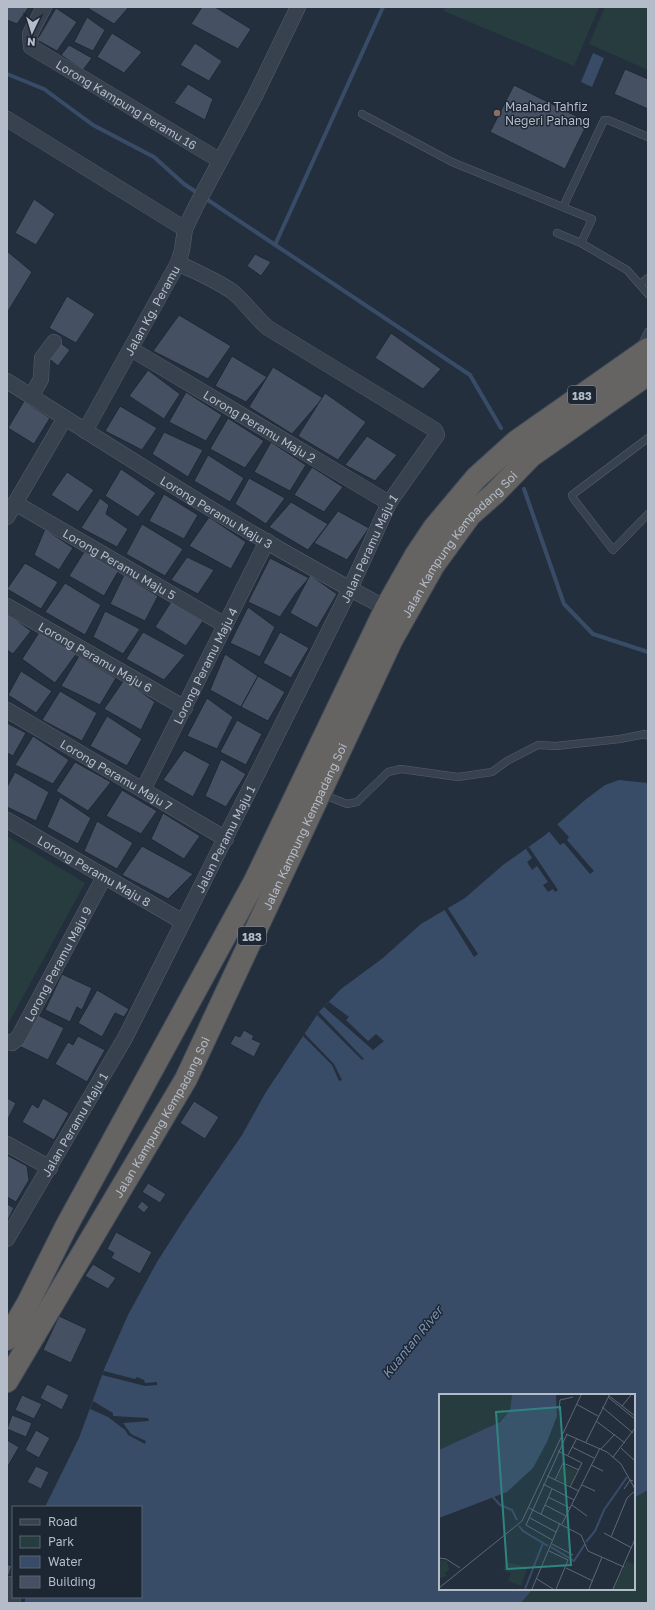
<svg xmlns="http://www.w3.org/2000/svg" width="655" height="1610" font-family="'Golos Text',sans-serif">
<rect width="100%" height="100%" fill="#242f3e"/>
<!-- green -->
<g fill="#263c3f">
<path d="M445 7H599L574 66 444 11Z"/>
<path d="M605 7H648V70L589 44Z"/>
<path d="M7 836 85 883 8 1024H7Z"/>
<path d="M648 1490V1603H521L533 1589H634V1498Z"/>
</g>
<!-- water -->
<g fill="#394c67">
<path d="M593 53 604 58 592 87 581 82Z"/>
<path d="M619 780 648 783V1490L634 1498V1395H440V1589H533L521 1603H25V1597H141V1507H45L79 1438 105 1367 128 1315 157 1262 187 1215 242 1135 266 1092 319 1012 341 989 383 958 421 924 465 898 503 865 544 836 585 800 605 785Z"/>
</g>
<!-- pier -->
<g fill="#242f3e">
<path d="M556 823 569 837 567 840 594 871 590 874 564 843 560 845 548 830Z"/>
<path d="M529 847 558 890 555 892 553 889 548 892 543 885 548 882 537 866 532 870 527 862 532 858 526 849Z"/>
<path d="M447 907 478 954 474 957 444 909Z"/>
<path d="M329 1002 349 1017 346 1020 368 1041 376 1034 384 1041 373 1050 324 1007Z"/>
<path d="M319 1012 364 1059 362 1060 317 1015Z"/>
<path d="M304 1033 334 1064 342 1080 339 1081 332 1065 303 1036Z"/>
<path d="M104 1371 135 1379 137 1377 144 1380 145 1383 157 1382V1385L145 1386 102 1375Z"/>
<path d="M93 1401 113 1413V1416L148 1418 149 1421 123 1423 131 1434 146 1441 145 1444 128 1435 125 1430 108 1417 90 1409Z"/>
</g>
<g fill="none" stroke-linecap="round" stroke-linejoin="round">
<!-- stream -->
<g stroke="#394c67" stroke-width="4">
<path d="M7 74 44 89 93 125 154 157 184 184 470 375 501 428"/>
<path d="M275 245 383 7"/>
<path d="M524 489 564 604 593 634 648 652"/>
</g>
</g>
<!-- building -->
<g fill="#455162" stroke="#1f2835">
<path d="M7 7H29L17 24 7 20Z"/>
<path d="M86 7H126L128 8 114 24Z"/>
<path d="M202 7H215L251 29 238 49 191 24Z"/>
<path d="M56 8 77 22 57 51 37 40Z"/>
<path d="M87 17 105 30 93 51 74 42Z"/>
<path d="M112 33 142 52 124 73 97 57Z"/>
<path d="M195 43 222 61 209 81 180 65Z"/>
<path d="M69 45 92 58 83 70 61 55Z"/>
<path d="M625 69 648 79V109L614 94Z"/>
<path d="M188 84 213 99 205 120 174 103Z"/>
<path d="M514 85 588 122 565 169 490 132Z"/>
<path d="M34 199 55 214 36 245 15 233Z"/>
<path d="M7 251 32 272 7 313Z"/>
<path d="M255 254 271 262 261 276 247 266Z"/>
<path d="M67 296 95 314 76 343 49 328Z"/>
<path d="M179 315 231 346 208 379 153 351Z"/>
<path d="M391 333 441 369 423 389 375 358Z"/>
<path d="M58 341 70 350 58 366 47 357Z"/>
<path d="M232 356 267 377 246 402 215 386Z"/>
<path d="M273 367 323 398 292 434 249 407Z"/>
<path d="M148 370 180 394 164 419 129 396Z"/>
<path d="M186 392 222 415 206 441 169 422Z"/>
<path d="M325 393 366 422 338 460 298 436Z"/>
<path d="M24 401 50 418 34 444 8 428Z"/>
<path d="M120 406 157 428 142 450 105 431Z"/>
<path d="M228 418 264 441 245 468 210 449Z"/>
<path d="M164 432 203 450 188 477 152 454Z"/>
<path d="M367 436 397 455 375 481 345 465Z"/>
<path d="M271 442 306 465 290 491 254 472Z"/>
<path d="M208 455 244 478 230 502 194 481Z"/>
<path d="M312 467 343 487 324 512 294 495Z"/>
<path d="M121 469 156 493 138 517 105 496Z"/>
<path d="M67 472 94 490 78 512 51 495Z"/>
<path d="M249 478 285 498 266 524 235 504Z"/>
<path d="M164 494 198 515 184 539 149 521Z"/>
<path d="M100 498 109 505 106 514 128 529 117 547 81 528Z"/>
<path d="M291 502 328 524 308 550 269 527Z"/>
<path d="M338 511 369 528 347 560 314 543Z"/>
<path d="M209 517 246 542 231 569 189 546Z"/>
<path d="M142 524 183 549 165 576 126 554Z"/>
<path d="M45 529 73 548 59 570 34 555Z"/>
<path d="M84 552 119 570 104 596 69 576Z"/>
<path d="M187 557 214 570 198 594 171 580Z"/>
<path d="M270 558 309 578 296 593 280 617 248 602Z"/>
<path d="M25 563 58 582 41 609 7 589Z"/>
<path d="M124 575 158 596 145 621 110 604Z"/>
<path d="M310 575 337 594 317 628 290 613Z"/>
<path d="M65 583 101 605 85 635 45 612Z"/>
<path d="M171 602 203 621 186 646 155 627Z"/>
<path d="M248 607 275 627 260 657 230 643Z"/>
<path d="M105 611 140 629 123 654 93 637Z"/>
<path d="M7 613 31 631 13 654 7 650Z"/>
<path d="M40 631 77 653 55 683 22 659Z"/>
<path d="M143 632 185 655 164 680 126 659Z"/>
<path d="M280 632 309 648 291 678 263 663Z"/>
<path d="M225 654 258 676 241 707 210 690Z"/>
<path d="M79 656 116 678 100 705 61 686Z"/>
<path d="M21 671 52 691 36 713 8 695Z"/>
<path d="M258 676 285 692 268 721 241 707Z"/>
<path d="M124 680 155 702 141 730 104 709Z"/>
<path d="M60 691 97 713 82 741 42 720Z"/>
<path d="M207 698 233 717 217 749 187 736Z"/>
<path d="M107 716 142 739 127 766 90 746Z"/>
<path d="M237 720 262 734 246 765 220 752Z"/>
<path d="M7 723 26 733 13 756 7 753Z"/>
<path d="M33 736 69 760 53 784 15 765Z"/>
<path d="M184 750 210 764 193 797 163 780Z"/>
<path d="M221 759 246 774 226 807 205 796Z"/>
<path d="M75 762 111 782 88 811 56 791Z"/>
<path d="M15 772 49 792 36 821 7 807V787Z"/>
<path d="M122 790 157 811 141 834 106 816Z"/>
<path d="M60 797 91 818 78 844 47 827Z"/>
<path d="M163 813 200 836 184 859 151 839Z"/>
<path d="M97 821 133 843 117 869 84 851Z"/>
<path d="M142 846 193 874 168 899 122 875Z"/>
<path d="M62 974 92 988 82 1010 77 1007 70 1022 45 1010Z"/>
<path d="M97 990 129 1009 124 1017 115 1013 102 1037 78 1023Z"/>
<path d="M36 1014 64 1028 48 1060 19 1046Z"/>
<path d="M244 1030 254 1036 252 1039 261 1043 254 1057 230 1044 235 1035 240 1037Z"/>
<path d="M78 1036 105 1050 87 1082 55 1064 68 1042 73 1045Z"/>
<path d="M7 1098 16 1103 7 1121Z"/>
<path d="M43 1098 69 1113 54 1140 22 1122 32 1104 38 1108Z"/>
<path d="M194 1101 219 1117 205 1139 180 1123Z"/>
<path d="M7 1155 27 1166 29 1180 16 1202 7 1197Z"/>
<path d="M148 1183 166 1194 160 1203 142 1192Z"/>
<path d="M142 1201 149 1207 144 1213 137 1207Z"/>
<path d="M7 1204 14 1208 7 1222Z"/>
<path d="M116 1232 152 1252 140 1274 111 1258 114 1253 107 1249Z"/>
<path d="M93 1264 116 1278 108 1289 85 1276Z"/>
<path d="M59 1316 87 1329 71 1363 43 1350Z"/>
<path d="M47 1384 69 1395 62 1410 40 1398Z"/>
<path d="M22 1395 42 1404 34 1419 15 1410Z"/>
<path d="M12 1415 32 1423 26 1437 7 1429Z"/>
<path d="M36 1430 50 1438 39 1458 25 1450Z"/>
<path d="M7 1440 19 1447 7 1468Z"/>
<path d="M36 1466 49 1472 41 1489 27 1482Z"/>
<path d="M7 1564 12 1566 8 1577H7Z"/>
</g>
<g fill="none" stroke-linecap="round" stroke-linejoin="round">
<!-- service casing -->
<g stroke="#565f6c" stroke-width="8">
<g id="service">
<path d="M362 114 452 162 592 219 581 243"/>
<path d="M563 207 604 120H608L648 137"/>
<path d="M557 233 581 243 627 270 648 294"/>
<path d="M640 284 648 278"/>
<path d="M641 346 648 332"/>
<path d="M648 438 572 495 573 498 613 550 648 514"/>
<path d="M322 794 347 804 357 802 388 772 401 769 458 777 492 772 507 761 538 745 556 746 620 739 645 734 648 736"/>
</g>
</g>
<!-- minor casing -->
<g stroke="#565f6c" stroke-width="16">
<g id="minor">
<path id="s1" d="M44 7 30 34 31 47 219 160"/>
<path d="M7 119 185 229"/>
<path id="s2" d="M131 349 389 503"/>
<path id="s3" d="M7 381C131 460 256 540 386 608"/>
<path d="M31 397 41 379 42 358 54 342"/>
<path id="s4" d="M85 431 178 263 182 250 185 229 196 206 255 96 298 7"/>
<path id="s5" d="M15 503 225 625"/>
<path d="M7 517 65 418"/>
<path id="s6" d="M7 606 185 708"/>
<path id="s7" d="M7 710 226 839"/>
<path id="s8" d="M143 790 267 541"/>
<path id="s9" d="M7 820 183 922"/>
<path id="s10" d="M7 1042 12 1043 18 1038 104 877"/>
<path d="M7 1144 50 1168"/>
<path id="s11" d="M7 1239 125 1038 350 589 389 503 437 435 435 430 268 328C255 317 246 303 233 292 216 280 196 272 178 263"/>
<path d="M11 1584 13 1603"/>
</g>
</g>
<!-- trunk casing -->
<g stroke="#434c59" stroke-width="24">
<g id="trunk">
<path d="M7 1339 28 1303 66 1227 255 881 386 608 416 555 434 528 476 478 517 441 648 349"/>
<path id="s12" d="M7 1381 186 1079 392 639 433 566 470 515 495 493 531 456 648 374"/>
</g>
</g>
<!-- service -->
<use href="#service" stroke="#38414e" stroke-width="7"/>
<!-- minor -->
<use href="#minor" stroke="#38414e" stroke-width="15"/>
<!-- trunk -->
<use href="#trunk" stroke="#656462" stroke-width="22"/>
</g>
<!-- markers -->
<circle fill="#8d6e63" stroke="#1d2633" stroke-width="1.5" cx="497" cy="113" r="4"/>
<g text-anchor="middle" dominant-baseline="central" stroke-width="3" stroke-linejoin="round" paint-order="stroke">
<!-- shield labels -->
<g fill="#1d2633" stroke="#878f9c" stroke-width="1">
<rect x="568" y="386" width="28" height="18" rx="3"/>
<rect x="238" y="927" width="28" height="18" rx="3"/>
</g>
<g font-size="11" font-weight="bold" fill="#b4bcc9">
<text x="582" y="395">183</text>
<text x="252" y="936">183</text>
</g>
<!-- street labels -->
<g font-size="12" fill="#b4bcc9" stroke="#1d2633">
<text stroke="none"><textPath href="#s1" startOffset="155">Lorong Kampung Peramu 16</textPath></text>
<text stroke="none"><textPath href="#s4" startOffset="138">Jalan Kg. Peramu</textPath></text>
<text stroke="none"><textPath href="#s2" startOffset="150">Lorong Peramu Maju 2</textPath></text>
<text stroke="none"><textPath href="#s3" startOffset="247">Lorong Peramu Maju 3</textPath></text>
<text stroke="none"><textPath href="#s12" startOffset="954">Jalan Kampung Kempadang Soi</textPath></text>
<text stroke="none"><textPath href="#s11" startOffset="780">Jalan Peramu Maju 1</textPath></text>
<text stroke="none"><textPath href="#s5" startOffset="121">Lorong Peramu Maju 5</textPath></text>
<text stroke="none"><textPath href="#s6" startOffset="102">Lorong Peramu Maju 6</textPath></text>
<text stroke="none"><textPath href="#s8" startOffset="139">Lorong Peramu Maju 4</textPath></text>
<text stroke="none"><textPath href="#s7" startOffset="127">Lorong Peramu Maju 7</textPath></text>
<text stroke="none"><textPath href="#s12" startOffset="630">Jalan Kampung Kempadang Soi</textPath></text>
<text stroke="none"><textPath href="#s11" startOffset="456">Jalan Peramu Maju 1</textPath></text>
<text stroke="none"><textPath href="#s9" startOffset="101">Lorong Peramu Maju 8</textPath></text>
<text stroke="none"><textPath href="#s10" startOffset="97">Lorong Peramu Maju 9</textPath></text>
<text stroke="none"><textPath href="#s12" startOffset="306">Jalan Kampung Kempadang Soi</textPath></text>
<text stroke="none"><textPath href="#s11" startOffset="133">Jalan Peramu Maju 1</textPath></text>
</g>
<!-- poi labels -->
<g font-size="12" fill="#b4bcc9" stroke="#1d2633" text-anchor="start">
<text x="505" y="106">Maahad Tahfiz<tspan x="505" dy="14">Negeri Pahang</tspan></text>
</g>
<!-- water labels -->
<g font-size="13" font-style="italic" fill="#7c92b1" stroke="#1d2633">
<text transform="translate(412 1342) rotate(-51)">Kuantan River</text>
</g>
</g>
<!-- overview -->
<g transform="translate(439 1394)">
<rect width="196" height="196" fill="#242f3e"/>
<path d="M0 1H73L74 7 71 16 55 32 0 56ZM124 71 138 77 131 91 118 85ZM0 166 8 167 10 176 6 179 8 182 0 184ZM188 167 196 171V195H174ZM67 168 89 173 82 192 69 187 72 179 64 176Z" fill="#263c3f"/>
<path d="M73 1H117L118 22 108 48 94 74 68 98 0 124V56L61 28 71 16Z" fill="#394c67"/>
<path fill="none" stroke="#394c67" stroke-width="2" d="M54 103 61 111 73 116 78 126M80 132 84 137 109 152M147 148 156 137 165 116 188 83M112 153 135 167 146 150M86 195 104 149"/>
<path fill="none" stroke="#5e6776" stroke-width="1" d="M169 1 196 22M169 3 196 25M137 10 159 22M183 12 192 1M163 13 194 39M120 16 121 6 134 3M157 27 186 49M127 40 168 58 182 70 196 95M147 48 170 2M133 53 155 64M182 54 196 67M162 55 176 40M119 57 143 69 131 93M129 61 138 44M174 63 196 34M152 71 164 77M108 82 140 97M116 86 124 69 140 76M104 90 135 106M143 91 156 97M185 95 191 86 194 87M109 103 131 114M106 111 127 122M133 111 148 122M90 114 142 141 149 157 185 173M102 120 113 95M91 124 117 138M123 130 161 54M165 139 193 154M172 143 188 104 196 97M113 146 87 131 128 40M113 150 134 161M110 157 129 166 117 195M0 164 7 165 21 174M127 174 154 187M98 185 114 195M0 194 83 127 142 1M93 195 121 129M150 195 163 163M174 195 196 145"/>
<path fill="#308480" fill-opacity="0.15" stroke="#308480" stroke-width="2" d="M121 13 132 171 68 175 57 18Z"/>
<rect width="196" height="196" fill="none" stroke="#b4bcc9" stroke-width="2"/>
</g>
<!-- border -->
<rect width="655" height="1610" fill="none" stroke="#b4bcc9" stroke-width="16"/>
<!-- legend -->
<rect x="12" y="1506" width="130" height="92" fill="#1d2633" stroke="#59626f"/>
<rect x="20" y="1519" width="20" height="6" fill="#38414e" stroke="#59626f"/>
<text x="48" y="1526" font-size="12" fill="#b4bcc9">Road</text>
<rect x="20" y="1536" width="20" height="12" fill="#263c3f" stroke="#59626f"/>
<text x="48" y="1546" font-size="12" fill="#b4bcc9">Park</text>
<rect x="20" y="1556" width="20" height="12" fill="#394c67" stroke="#59626f"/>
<text x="48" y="1566" font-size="12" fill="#b4bcc9">Water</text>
<rect x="20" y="1576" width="20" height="12" fill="#455162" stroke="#59626f"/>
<text x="48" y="1586" font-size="12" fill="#b4bcc9">Building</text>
<!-- north arrow -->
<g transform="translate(32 32) rotate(184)" stroke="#1d2633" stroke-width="3" paint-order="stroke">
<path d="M0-3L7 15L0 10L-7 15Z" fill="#b4bcc9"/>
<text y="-6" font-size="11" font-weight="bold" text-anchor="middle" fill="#b4bcc9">N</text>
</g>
</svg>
